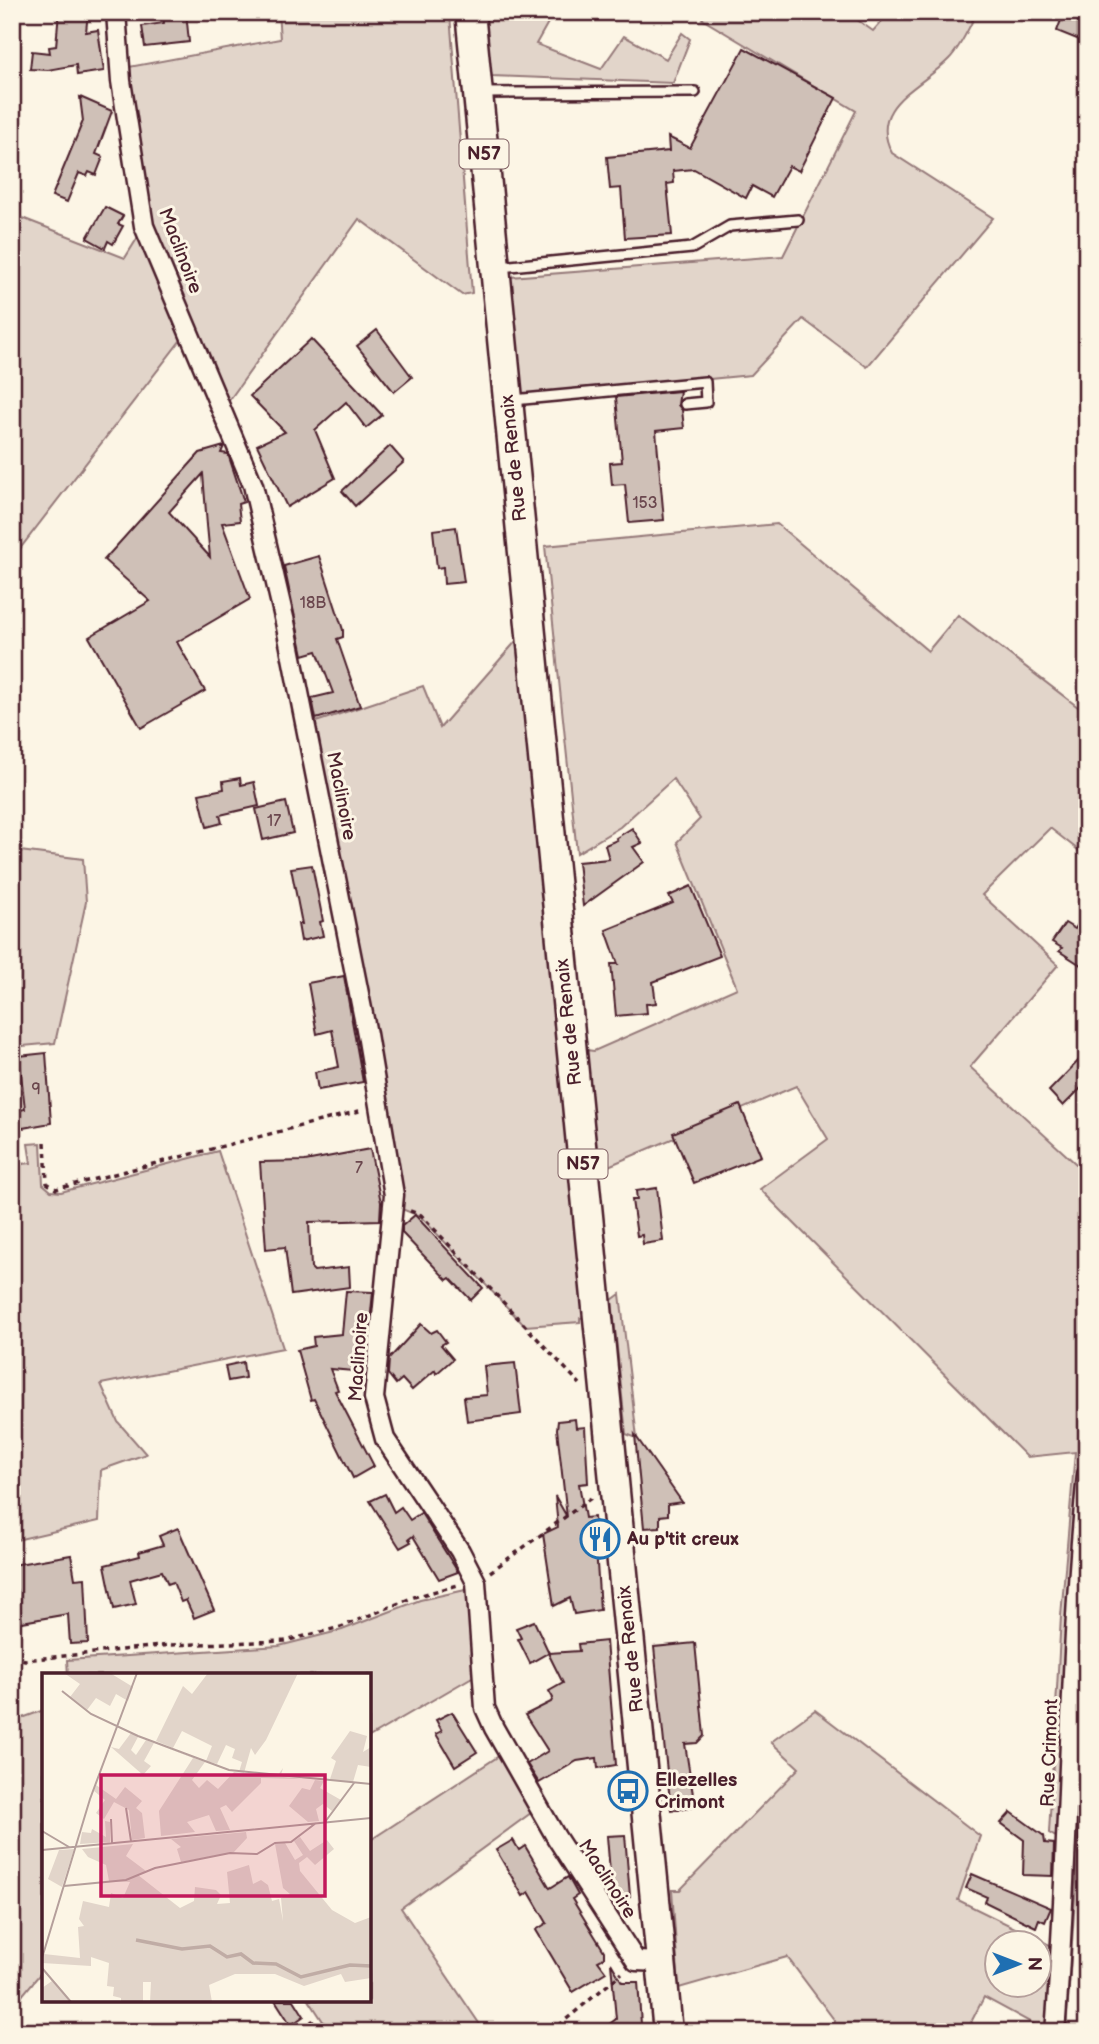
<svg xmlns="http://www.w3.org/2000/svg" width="1099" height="2044" font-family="'Balsamiq Sans',sans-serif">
<rect width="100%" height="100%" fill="#fcf5e5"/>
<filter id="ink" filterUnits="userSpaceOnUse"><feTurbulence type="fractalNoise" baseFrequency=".0143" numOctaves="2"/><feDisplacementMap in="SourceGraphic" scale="14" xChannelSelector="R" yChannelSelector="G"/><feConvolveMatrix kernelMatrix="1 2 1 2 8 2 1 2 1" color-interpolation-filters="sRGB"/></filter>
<g filter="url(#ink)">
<!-- green -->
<g fill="#e2d5ca" stroke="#967a7a" stroke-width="2" fill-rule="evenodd">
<path d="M278 12H446L450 15 472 293 462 295 359 219 223 409 152 230 144 200 129 67 280 39Z"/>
<path d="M484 12H554L536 44 601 69 624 36 666 59 682 33 690 39 673 83 491 76Z"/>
<path d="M708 12H846L873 31 890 12H977C969 27 961 47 949 59 921 88 867 105 892 153L993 218 867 367 803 319 751 375 522 397 510 277 783 256 856 111 702 19Z"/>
<path d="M12 214 125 258 143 229 187 332 12 559Z"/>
<path d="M777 524 928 651 958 615 1087 714V857L1050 828 982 895 1058 965 970 1067 1087 1174V1433L1070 1615 1061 1840 1049 1833 1061 1616 1075 1452 1027 1457 760 1189 828 1139 796 1086 599 1170 586 1050 594 1051 737 988 677 842 700 819 673 779 620 827 577 853 545 546Z"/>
<path d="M517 640 585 1317 580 1318V1322L525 1326 420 1216 399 1208 307 725 423 686 440 728Z"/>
<path d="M12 850 83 859 86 902 55 1043 12 1047Z"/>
<path d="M41 1143 43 1184 51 1191 61 1192 218 1151 283 1348 101 1384 118 1422 146 1454 101 1470 99 1521 12 1541V1165L31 1163 28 1144Z"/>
<path d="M620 1294 637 1438 626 1434 612 1300Z"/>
<path d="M1087 1580V1719L1066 2032H1061Z"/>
<path d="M470 1589 479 1673 369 1737V1675H68L67 1660 279 1646 342 1630 420 1600Z"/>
<path d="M44 1710V1969L12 2008V1717L14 1721Z"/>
<path d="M815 1710 980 1836 958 1900 1054 1947 1048 2032 984 1997 966 2032H827L835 2021 787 1957 679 1988 672 1890H680L799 1768 771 1742ZM998 1942H1040V1984H998Z"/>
<path d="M499 1756 535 1810 401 1908 485 2032H330L309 2000H369V1841Z"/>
</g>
<!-- building -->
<g fill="#cfc0b7" stroke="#4a1f2b" stroke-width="2" fill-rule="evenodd">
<path d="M59 12H88L86 32 98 30 104 71 77 75 76 65 48 70 30 69 32 51 50 53 49 47 56 46Z"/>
<path d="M163 12H186L189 42 145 47 142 26 164 23Z"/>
<path d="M1064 12H1087V43L1057 31Z"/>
<path d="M744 48 836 98 799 171 789 166 772 197 752 186 746 198 694 169 673 171 674 183 667 184 672 235 625 238 621 188 610 189 607 157 669 151 668 137 690 148Z"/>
<path d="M80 97 112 111 96 154 103 157 96 175 89 172 87 176 79 173 67 202 52 196 83 121Z"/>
<path d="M105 207 123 216 118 224 123 226 113 244 108 241 105 248 87 238Z"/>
<path d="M377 330 412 377 394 392 357 346Z"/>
<path d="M311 339 382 415 366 428 346 402 315 430 335 478 287 507 257 445 285 432 250 396Z"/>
<path d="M680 391 678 405 682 410 684 428 656 431 664 520 629 523 625 484 612 485 610 463 622 462 616 397Z"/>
<path d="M224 446 221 453 228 454 244 502 238 504 240 521 222 523 250 599 177 642 205 691 141 728 89 637 150 601 104 560 200 453ZM203 474 207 525 210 557 169 512Z"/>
<path d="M390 446 404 462 355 506 342 491Z"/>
<path d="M456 527 464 582 444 584 443 567 437 568 433 530Z"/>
<path d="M319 556 343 630V637L337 639 360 706 316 719 312 698 333 693 317 651 303 655 284 566Z"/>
<path d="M240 778 241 785 254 782 259 806 220 815 222 823 207 827 199 794 224 789 223 781Z"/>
<path d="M286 802 293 833 263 840 256 809Z"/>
<path d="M632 828 642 843 633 847 644 862 583 906 578 862 609 859 605 845 617 840 616 838Z"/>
<path d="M312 865 323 921 320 922 323 936 301 941 298 924H302L291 868Z"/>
<path d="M691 886 720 956 653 982 656 1003 646 1004 647 1013 616 1016 611 964H618L606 930 673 903 669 896Z"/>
<path d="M1087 910V969L1059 951 1062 948 1052 942 1065 923 1075 929Z"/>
<path d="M344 976 363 1082 318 1090 315 1072 339 1067 332 1030 317 1034 308 983Z"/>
<path d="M1087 1052V1082L1063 1106 1049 1091Z"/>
<path d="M46 1053 51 1123 17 1129 15 1111 25 1109 19 1056Z"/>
<path d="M740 1105 761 1156 694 1183 673 1133Z"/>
<path d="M370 1149 381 1202 380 1220 309 1222 311 1268 314 1271 349 1267 350 1287 291 1295 285 1247 266 1249 260 1162 305 1161Z"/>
<path d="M657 1188 663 1241 643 1244 642 1235 637 1236 632 1200H637L636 1191Z"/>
<path d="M415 1215 483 1288 471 1300 450 1278 447 1280 402 1233V1226Z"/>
<path d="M346 1291 373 1292 365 1372 330 1369 338 1390 335 1391 374 1466 353 1478 314 1399 311 1400 297 1350 314 1346 313 1337 342 1334Z"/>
<path d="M421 1324 431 1333 437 1330 446 1342 441 1345 453 1359 436 1374 435 1370 412 1390 402 1379 396 1384 388 1374 389 1359Z"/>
<path d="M243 1362 245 1378 228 1381 225 1366Z"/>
<path d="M515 1363 521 1414 467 1421 464 1397 487 1395 484 1366Z"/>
<path d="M575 1419 576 1428 585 1427 588 1483 579 1484 585 1518 594 1517 600 1610 574 1614 570 1598 554 1606 543 1534 558 1527 555 1496 567 1517 557 1429 558 1421Z"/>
<path d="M635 1435 682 1502 668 1504V1515L660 1516V1527L644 1528Z"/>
<path d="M385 1494 394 1512 401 1507 410 1520 421 1513 458 1572 439 1579 413 1536 409 1539 411 1542 400 1548 370 1501Z"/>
<path d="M178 1528 214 1610 194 1618 186 1600 181 1602 173 1582 168 1584 162 1571 130 1580 136 1604 114 1609 105 1565 140 1556 139 1552 163 1545 159 1536Z"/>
<path d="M71 1555 75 1579 85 1578 88 1643 70 1644 68 1614 22 1622 12 1565Z"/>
<path d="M534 1621 549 1653 579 1651 578 1644 606 1641 616 1765 598 1768 597 1758 577 1761 539 1783 527 1764 548 1751 525 1715 551 1702 553 1698 549 1691 563 1683 548 1653 530 1663 518 1639 521 1638 516 1628Z"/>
<path d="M695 1643 704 1736 697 1743 685 1744 695 1807 671 1810 654 1647Z"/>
<path d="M452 1712 477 1752 455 1766 436 1734 442 1731 436 1720Z"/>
<path d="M1011 1812 1044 1836 1045 1843 1054 1844 1053 1876 1023 1875 1024 1840 1001 1823Z"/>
<path d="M625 1835 630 1896 612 1897 607 1836Z"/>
<path d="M513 1840 519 1850 525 1846 550 1888 568 1877 578 1895 572 1899 604 1951V1958L598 1961 606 1972 573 1992 536 1930 547 1923 529 1892 523 1896 496 1850Z"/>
<path d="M972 1874 1051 1908 1045 1922 1039 1919 1036 1927 985 1902 987 1897 966 1888Z"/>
<path d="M611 1963 622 1982H638L641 2024 630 2032H599L616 2019Z"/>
<path d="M275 2000H294L304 2016 291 2025Z"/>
</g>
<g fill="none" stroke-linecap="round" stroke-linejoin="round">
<!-- service casing -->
<g stroke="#4a1f2b" stroke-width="14">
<g id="service">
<path d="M483 93 695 92"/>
<path d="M500 267 692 248 730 226 798 220"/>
<path d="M513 400 705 382 706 402 685 404"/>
</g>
</g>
<!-- minor casing -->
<g stroke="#4a1f2b" stroke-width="23">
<g id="minor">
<path d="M116 12 121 81 144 226 253 485 285 622 367 1034 394 1195 374 1398 385 1439 460 1551 476 1582 485 1708 494 1728 556 1837 636 1961 661 1962"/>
<path d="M1055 2032C1070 1847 1068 1660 1087 1475"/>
</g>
</g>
<!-- primary casing -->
<g stroke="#4a1f2b" stroke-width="33">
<path id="primary" d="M470 12 668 2032"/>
</g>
<!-- path -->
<g stroke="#4a1f2b" stroke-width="3.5" stroke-dasharray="5 5" stroke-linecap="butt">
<path d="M45 1142 47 1183 56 1189 363 1110"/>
<path d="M410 1211 421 1215 580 1384"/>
<path d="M490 1572 591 1498"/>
<path d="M12 1657 25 1660 170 1645 285 1641 341 1627 414 1597 458 1585"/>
<path d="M311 2020 321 2032"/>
<path d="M551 2032 622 1973"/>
</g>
<!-- service -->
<use href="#service" stroke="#fcf5e5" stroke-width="9"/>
<!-- minor -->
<use href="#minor" stroke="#fcf5e5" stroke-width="18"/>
<!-- primary -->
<use href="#primary" stroke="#fcf5e5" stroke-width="28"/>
</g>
</g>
<!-- icons -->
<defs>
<g id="restaurant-ring" transform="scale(2.0125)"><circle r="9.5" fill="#fcf5e5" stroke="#1f6fb2" stroke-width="1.5"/><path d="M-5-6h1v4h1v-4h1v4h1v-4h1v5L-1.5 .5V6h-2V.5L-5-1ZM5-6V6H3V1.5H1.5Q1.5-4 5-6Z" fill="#1f6fb2"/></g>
<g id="bus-ring" transform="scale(2.0125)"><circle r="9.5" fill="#fcf5e5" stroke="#1f6fb2" stroke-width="1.5"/><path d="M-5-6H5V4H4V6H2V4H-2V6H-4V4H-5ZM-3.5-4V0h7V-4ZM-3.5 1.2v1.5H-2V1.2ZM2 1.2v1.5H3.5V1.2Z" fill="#1f6fb2"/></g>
</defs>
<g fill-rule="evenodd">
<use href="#restaurant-ring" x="600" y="1539"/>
<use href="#bus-ring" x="628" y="1791"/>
</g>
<g text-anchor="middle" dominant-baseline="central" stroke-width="6" stroke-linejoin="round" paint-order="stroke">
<!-- number labels -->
<g font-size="16" fill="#6b474e">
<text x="645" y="503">153</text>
<text x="313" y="603">18B</text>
<text x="274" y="821">17</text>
<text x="36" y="1089">9</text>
<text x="359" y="1168">7</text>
</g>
<!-- shield labels -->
<g fill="#fcf5e5" stroke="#7f5f63" stroke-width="2">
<rect x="459.5" y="139.5" width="49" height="29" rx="5"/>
<rect x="558.5" y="1149.5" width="49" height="29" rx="5"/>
</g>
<g font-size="18" font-weight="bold" fill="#4a1f2b">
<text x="484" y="154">N57</text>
<text x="583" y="1164">N57</text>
</g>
<!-- street labels -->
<g font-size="19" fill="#4a1f2b" stroke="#fcf5e5">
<text transform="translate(180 251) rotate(69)">Maclinoire</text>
<text transform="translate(514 458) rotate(-96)">Rue de Renaix</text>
<text transform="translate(341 796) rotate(79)">Maclinoire</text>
<text transform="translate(569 1022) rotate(-96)">Rue de Renaix</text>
<text transform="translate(359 1357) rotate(-86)">Maclinoire</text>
<text transform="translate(631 1649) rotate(-96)">Rue de Renaix</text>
<text transform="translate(1050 1753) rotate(-88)">Rue Crimont</text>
<text transform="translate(607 1879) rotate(57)">Maclinoire</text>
</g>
<!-- poi labels -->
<g font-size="19" font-weight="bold" fill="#4a1f2b" stroke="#fcf5e5" text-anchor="start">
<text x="627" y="1539">Au p'tit creux</text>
<text x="655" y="1780">Ellezelles<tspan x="655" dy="22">Crimont</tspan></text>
</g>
</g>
<!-- overview -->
<g transform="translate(42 1673)">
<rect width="329" height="329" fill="#fcf5e5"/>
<path d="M22 0H68L91 14 86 28 74 21 68 33 54 25 45 37 28 24 38 11ZM166 0H256L224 67 213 82 209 75 202 100 197 99 200 89 190 85 193 76 184 72 175 91 164 88 170 73 140 58 131 75 114 68 141 13 150 21ZM308 58 325 63 321 79 329 74V94L316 92 311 109 219 102H236L241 95 239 102 288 106 294 88 289 85ZM89 60 96 64 89 77 94 82 104 67 163 89 150 107 157 115 165 107 176 116 192 99 261 106 219 105V110L190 139 184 132 178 135 188 157 174 158 167 142 145 149 153 159 119 163 117 138 151 85 112 70 102 88 109 93 101 102 69 74 77 76ZM273 107 282 108 278 115 299 127 290 138 281 131 274 136 277 148 266 149 247 133 260 115 268 117ZM54 112 74 126 83 114 100 128 94 135 100 140 103 165 90 167 87 137 72 129 62 146 54 140 63 127 52 118ZM63 148 68 149V169L38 171 40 159 49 160 50 156 64 164ZM204 159 205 165 192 179 139 189 135 176 139 174 129 166ZM258 164 268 178 285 167 292 176 273 192 265 184 257 190 258 198 290 237 313 250 329 244V305L303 309 299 301 262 313 233 301H193L167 312 170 329H108L109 309H101V329H79V325L71 323 72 314 65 313 67 290 49 284V293L0 290 2 281 38 285 36 254 42 253 37 246 41 228 67 234 69 220 81 225 88 209 67 208 64 192 46 184 40 176 91 171 84 183 104 198 96 202 138 235 152 228 153 214 174 217 179 222 175 231 188 230 185 199 207 192 211 211 219 207 226 212 230 228 237 226 241 248 239 225 248 221 241 215 233 171 243 170 253 187 261 182 252 168ZM32 176 20 214 6 206 17 177ZM10 308 28 329H0V315Z" fill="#e2d5ca"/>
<path fill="none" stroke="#c0aca5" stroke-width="3.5" d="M94 267 140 276 168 273 185 284 199 281 211 290 234 291 259 304 308 292 329 293"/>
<path fill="none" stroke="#b59f9b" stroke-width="2" d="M20 18 49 41 96 63 187 97 329 111M84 135 89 168M69 146 70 170M283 149 312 110M0 158 27 174M0 177 329 145M22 213 84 207 113 195 188 180 215 181 233 170 249 169 274 150M0 285 48 126 95 0M0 295 29 329"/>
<path fill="#c2185b" fill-opacity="0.15" stroke="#c2185b" stroke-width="3.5" d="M59 102H283V223H59Z"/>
<rect width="329" height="329" fill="none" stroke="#4a1f2b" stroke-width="3.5"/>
</g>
<!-- margin -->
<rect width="1099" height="2044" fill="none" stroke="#fcf5e5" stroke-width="42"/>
<rect x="21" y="21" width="1057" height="2002" fill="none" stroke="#4a1f2b" stroke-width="2.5" filter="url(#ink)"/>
<!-- north arrow -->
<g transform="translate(1018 1964) rotate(90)"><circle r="33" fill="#fcf5e5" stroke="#b59f9b" stroke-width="2"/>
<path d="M0-5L12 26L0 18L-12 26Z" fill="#1f6fb2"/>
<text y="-10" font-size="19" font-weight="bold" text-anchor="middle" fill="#4a1f2b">N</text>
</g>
</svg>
